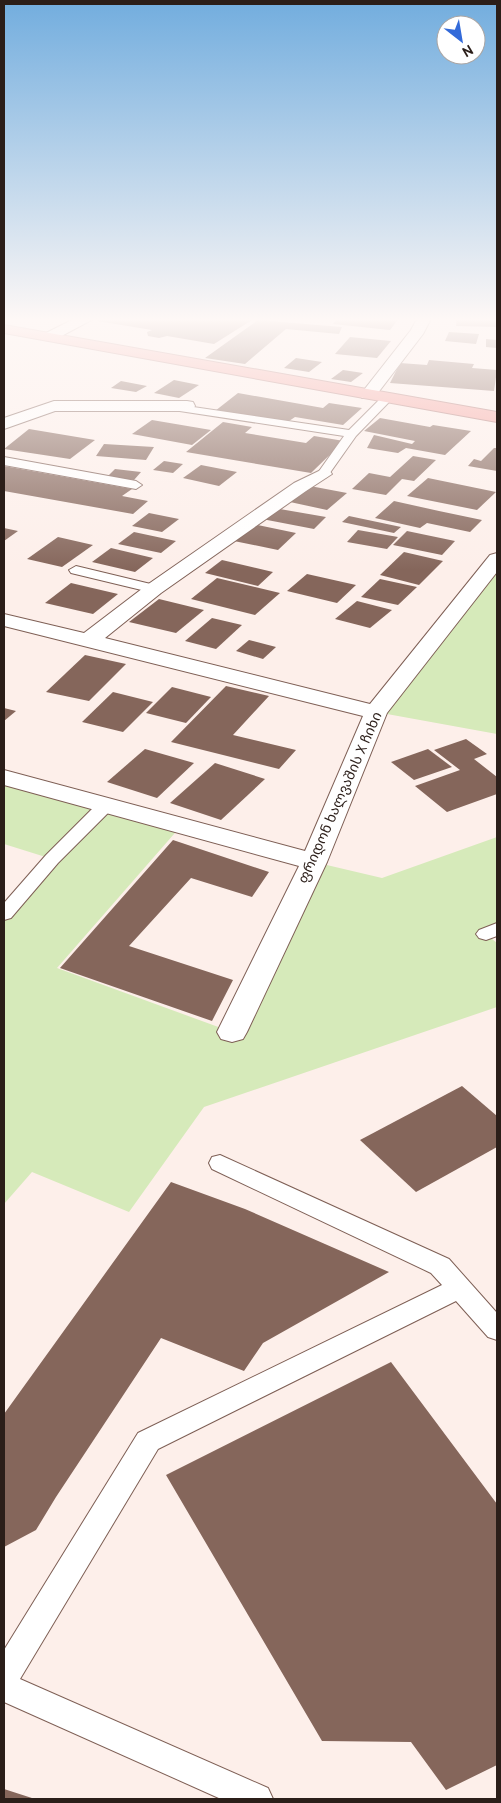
<svg xmlns="http://www.w3.org/2000/svg" width="501" height="1803" font-family="Overpass,'Noto Sans Georgian',sans-serif">
<rect width="100%" height="100%" fill="#fdefea"/>
<!-- green -->
<g fill="#d6eaba">
<path d="M497 559V734L376 712Z"/>
<path d="M4 777 181 826 57 968 232 1032 314 862 382 878 497 837V929L486 934 497 943V1007L204 1107 129 1212 32 1172 4 1204V914L52 859 4 844Z"/>
</g>
<!-- building -->
<g fill="#85665b">
<path d="M103 317H248L252 320 214 344 167 336 159 338 148 336 147 332 152 330 97 321Z"/>
<path d="M339 317H400L390 330 333 324Z"/>
<path d="M457 317H497V327L456 326Z"/>
<path d="M258 320 342 327 339 334 286 329 245 364 205 358Z"/>
<path d="M449 332 479 334 476 344 445 341Z"/>
<path d="M350 337 391 341 377 358 335 354Z"/>
<path d="M486 339 497 340V348L486 347Z"/>
<path d="M296 358 322 362 309 372 284 368Z"/>
<path d="M429 360 474 364 472 368 497 370 494 391 390 383 400 363 427 365Z"/>
<path d="M343 370 363 373 351 382 331 379Z"/>
<path d="M174 380 199 385 179 398 154 393Z"/>
<path d="M121 381 147 386 136 392 111 388Z"/>
<path d="M238 393 323 408 329 403 362 408 343 425 295 417 286 423 215 411Z"/>
<path d="M380 418 430 427 433 425 471 431 445 455 406 448 398 453 367 448 374 435 412 444 415 441 364 431Z"/>
<path d="M152 420 211 430 192 445 132 434Z"/>
<path d="M223 422 252 427 245 433 306 443 314 436 344 441 311 473 186 452Z"/>
<path d="M29 429 95 440 70 459 4 449Z"/>
<path d="M104 444 154 447 146 460 96 456Z"/>
<path d="M494 448H497V471L468 466 474 459 481 461Z"/>
<path d="M413 456 436 460 414 481 402 479 386 495 352 489 369 473 390 477Z"/>
<path d="M164 461 183 464 173 473 153 470Z"/>
<path d="M201 465 237 472 219 486 183 478Z"/>
<path d="M4 466 132 489 122 496 148 501 133 514 4 491Z"/>
<path d="M115 469 141 472 134 480 107 477Z"/>
<path d="M428 478 496 492 477 510 407 496Z"/>
<path d="M310 486 347 493 327 510 290 502Z"/>
<path d="M394 501 439 511 482 520 470 532 427 523 420 528 375 518Z"/>
<path d="M274 508 326 517 314 529 262 519Z"/>
<path d="M149 513 179 519 162 532 132 526Z"/>
<path d="M349 516 401 527 394 533 342 522Z"/>
<path d="M253 524 296 533 278 550 234 541Z"/>
<path d="M4 528 18 531 4 541Z"/>
<path d="M358 530 398 537 387 549 347 542Z"/>
<path d="M407 531 455 541 442 555 393 545Z"/>
<path d="M134 532 176 541 161 553 118 544Z"/>
<path d="M58 537 93 545 62 567 27 559Z"/>
<path d="M111 548 153 558 135 572 92 562Z"/>
<path d="M404 552 443 561 419 585 380 575Z"/>
<path d="M222 560 273 572 258 586 205 573Z"/>
<path d="M307 574 356 585 337 603 287 591Z"/>
<path d="M217 578 280 593 255 615 191 599Z"/>
<path d="M380 579 417 587 398 605 361 597Z"/>
<path d="M71 583 118 594 93 614 45 603Z"/>
<path d="M159 599 204 610 176 633 129 622Z"/>
<path d="M357 601 392 610 370 628 335 619Z"/>
<path d="M212 618 242 625 216 649 185 641Z"/>
<path d="M249 640 276 647 263 659 236 651Z"/>
<path d="M85 655 126 664 89 701 46 692Z"/>
<path d="M226 686 269 696 233 735 296 750 279 769 171 742Z"/>
<path d="M172 687 211 697 186 723 146 713Z"/>
<path d="M113 692 153 702 123 732 82 722Z"/>
<path d="M4 708 16 711 4 721Z"/>
<path d="M466 739 487 754 474 759 497 777V794L447 812 415 786 460 770 434 750Z"/>
<path d="M145 749 194 763 157 798 107 782Z"/>
<path d="M428 749 452 767 414 780 391 762Z"/>
<path d="M215 763 265 779 221 820 170 803Z"/>
<path d="M173 840 269 872 252 897 191 878 129 946 233 980 212 1021 60 968Z"/>
<path d="M462 1086 497 1116V1147L416 1192 360 1140Z"/>
<path d="M171 1182 245 1209 389 1272 263 1343 244 1371 161 1338 56 1497 36 1530 4 1547V1414Z"/>
<path d="M391 1362 497 1504V1765L446 1790 411 1742 322 1741 166 1475Z"/>
<path d="M4 1789 35 1799H4Z"/>
</g>
<g fill="none" stroke-linecap="round" stroke-linejoin="round">
<!-- lane casing -->
<g stroke="#7e5f55" stroke-width="2">
<g id="lane">
<path d="M387 395 393 398 391 400 356 436 327 477 323 478 317 474 344 436 173 410 167 407 173 404 349 430 383 396Z"/>
<path d="M4 457 136 481 142 485 136 489 4 465Z"/>
<path d="M76 566 159 586 161 589 154 593 71 573 69 570Z"/>
<path d="M106 800 112 801 115 805 112 809 58 863 11 918 4 920V903L46 855 100 801Z"/>
<path d="M497 923V936L486 940 479 938 476 934 479 930Z"/>
<path d="M220 1155 449 1259 497 1313V1340L488 1337 456 1301 158 1449 20 1679 268 1788 273 1799H221L4 1702V1650L138 1433 442 1285 431 1273 212 1169 209 1163 212 1157Z"/>
</g>
</g>
<!-- street casing -->
<g stroke="#7e5f55" stroke-width="2">
<g id="street">
<path d="M78 317H97L54 340H44L41 337 44 334Z"/>
<path d="M418 317H432L423 334 374 398H362L360 395 411 330Z"/>
<path d="M54 401H187L193 402 195 406 193 410 187 411H55L4 429V418Z"/>
<path d="M323 469 329 470 332 474 306 491 161 593 105 638 370 704 490 555 497 553V572L387 713 327 862 247 1032 243 1039 232 1042 221 1039 217 1032 299 866 4 785V770L305 851 363 716 4 626V614L84 633 147 585 294 483Z"/>
</g>
</g>
<!-- highway casing -->
<g stroke="#ae736f" stroke-width="2">
<path id="highway" d="M4 325 497 412V422L4 333Z"/>
</g>
<!-- lane -->
<use href="#lane" fill="#fff" fill-rule="evenodd"/>
<!-- street -->
<use href="#street" fill="#fff" fill-rule="evenodd"/>
<!-- highway -->
<use href="#highway" fill="#f4a19d" fill-rule="evenodd"/>
</g>
<!-- sky -->
<linearGradient id="sky" x2="0" y2="1"><stop stop-color="#72adde"/><stop offset="0.56" stop-color="#fef8f6"/><stop offset="1" stop-color="#fef8f6" stop-opacity="0"/></linearGradient>
<rect width="501" height="570" fill="url(#sky)"/>
<g text-anchor="middle" dominant-baseline="central" stroke-width="4" stroke-linejoin="round" paint-order="stroke">
<!-- street labels -->
<g font-size="14" fill="#2b1e19" stroke="#fff">
<text transform="translate(341 798) rotate(-66)">ფრიდონ ხალვაშის X ჩიხი</text>
</g>
</g>
<!-- border -->
<rect width="501" height="1803" fill="none" stroke="#2b1e19" stroke-width="10"/>
<!-- north arrow -->
<g transform="translate(461 40) rotate(149)"><circle r="24" fill="#ffffff" stroke="#aaa5a3"/>
<path d="M0-4L9 19L0 12L-9 19Z" fill="#336ad9"/>
<text y="-8" font-size="14" font-weight="bold" text-anchor="middle" fill="#2b1e19">N</text>
</g>
</svg>
